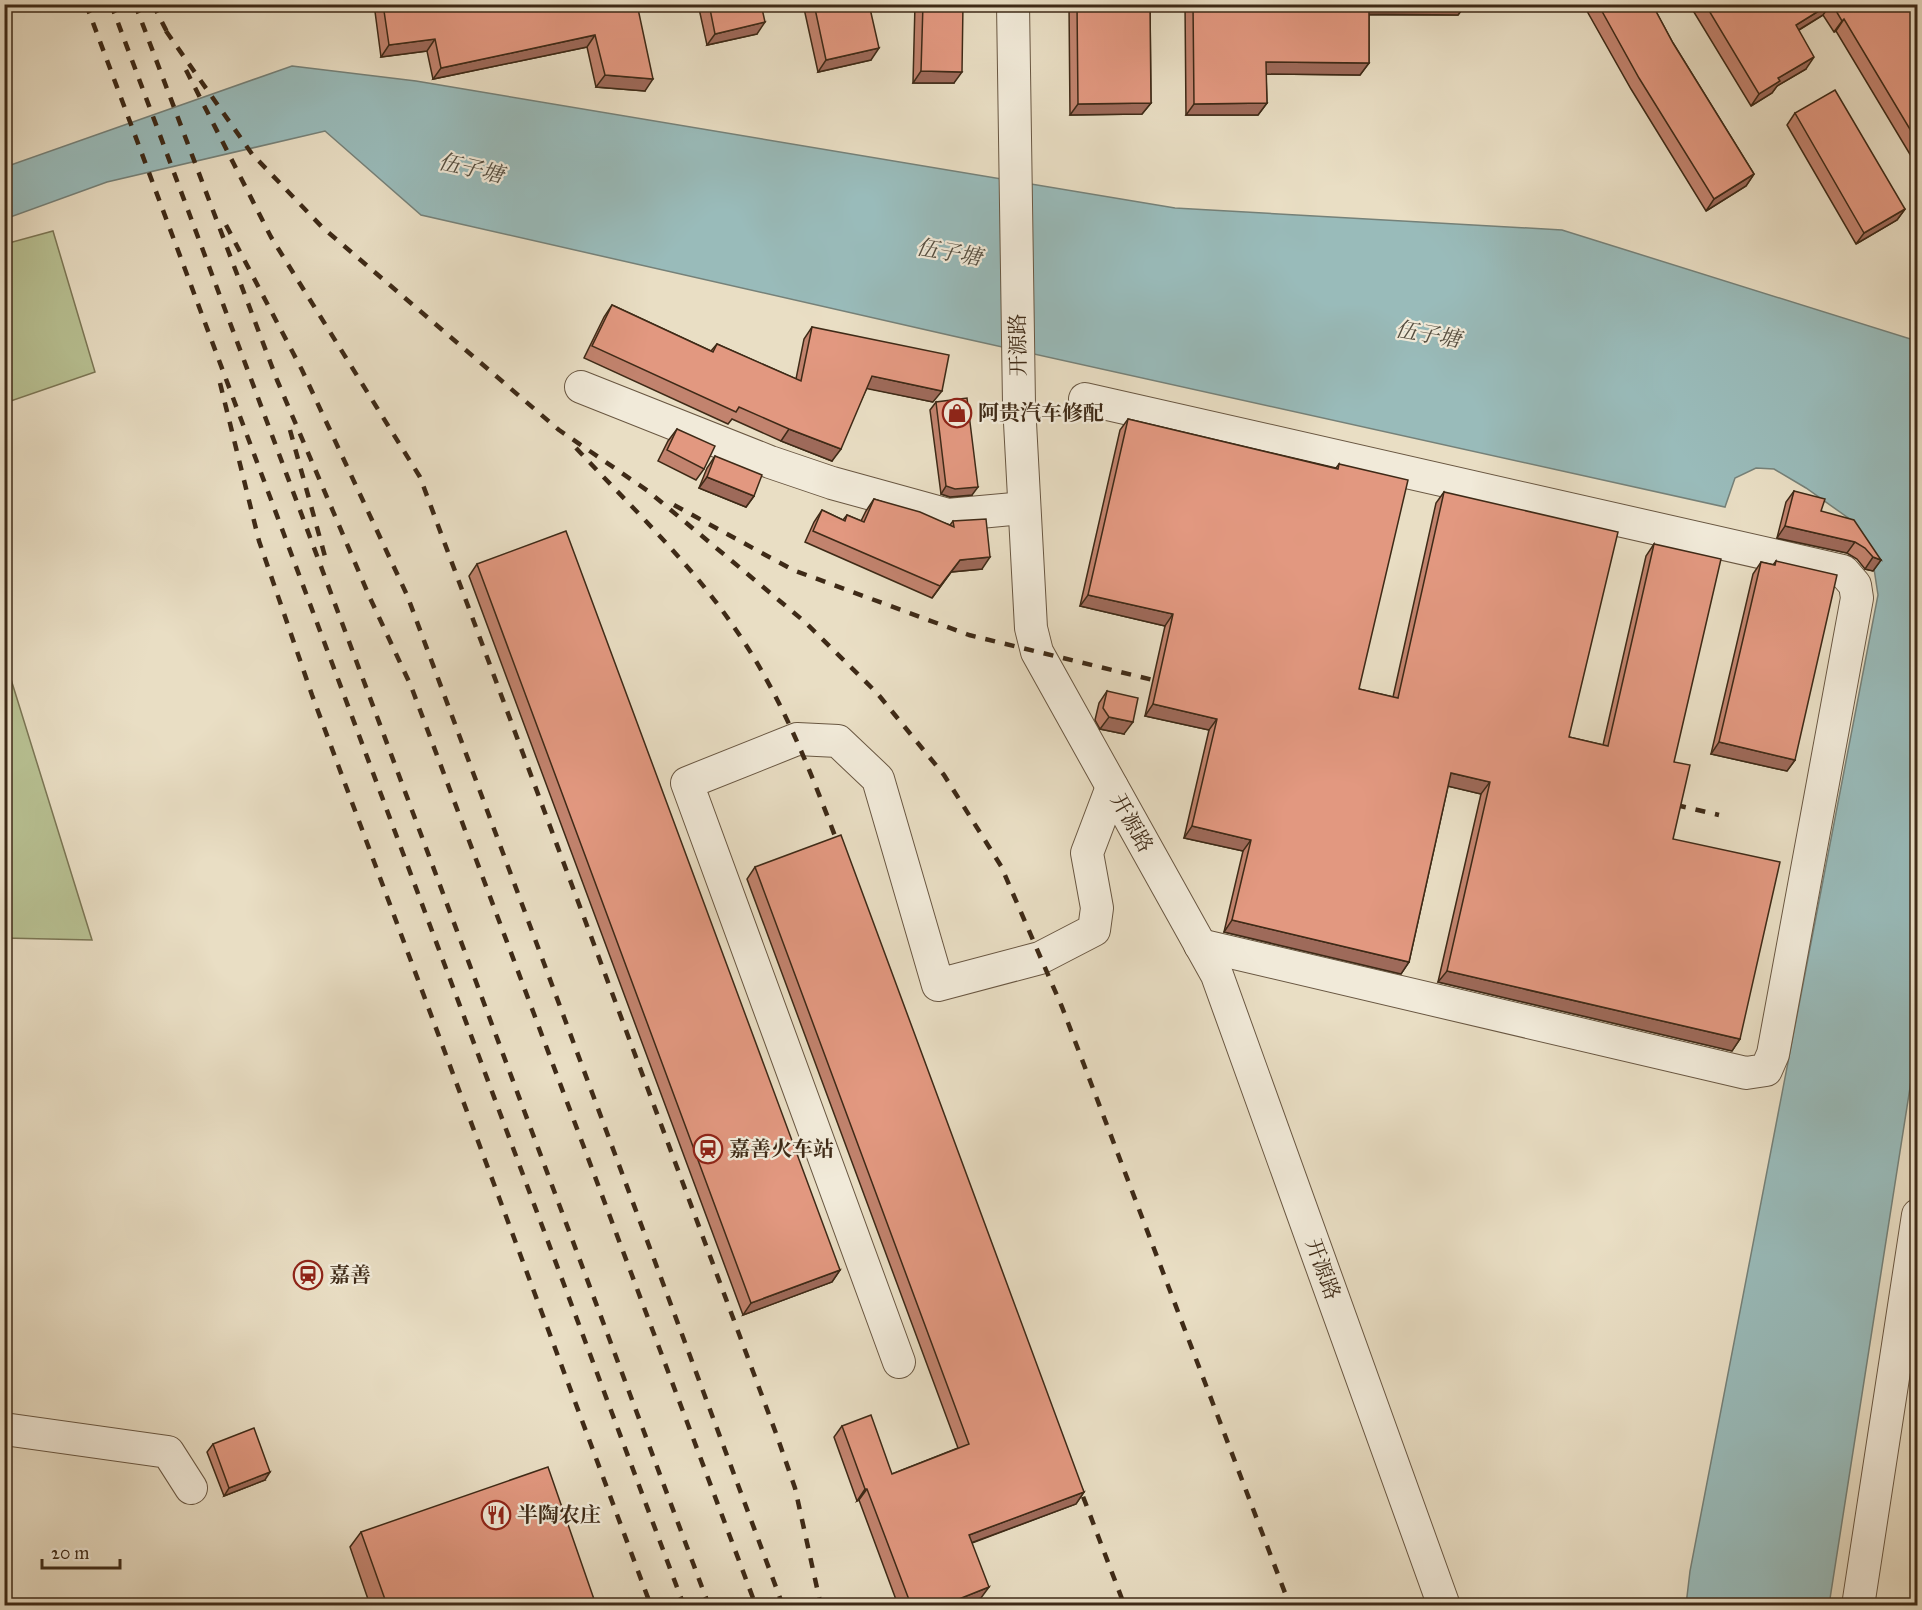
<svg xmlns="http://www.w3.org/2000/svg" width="1922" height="1610" font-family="'IM FELL Great Primer','Noto Serif SC',serif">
<rect width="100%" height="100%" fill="#e9dec4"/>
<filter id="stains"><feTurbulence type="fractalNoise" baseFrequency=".00333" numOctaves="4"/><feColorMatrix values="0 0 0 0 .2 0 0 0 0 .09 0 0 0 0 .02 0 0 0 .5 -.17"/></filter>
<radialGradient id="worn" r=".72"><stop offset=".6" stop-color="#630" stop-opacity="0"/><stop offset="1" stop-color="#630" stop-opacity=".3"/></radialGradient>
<!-- green -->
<g fill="#b8c193" stroke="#7b7655" stroke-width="1.5">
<path d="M53 231 95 372 5 403V244Z"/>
<path d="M5 660 92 940 5 938Z"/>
</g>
<!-- water -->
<path fill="#99bbba" stroke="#758179" stroke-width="1.5" d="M292 66 416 81 1175 208 1562 230 1917 341V1043L1829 1605H1686L1690 1571 1878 595 1871 549 1854 522 1806 488 1774 469 1756 468 1735 478 1725 507 953 336 421 215 325 131 107 182 5 219V167Z"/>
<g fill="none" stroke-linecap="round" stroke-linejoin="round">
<!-- minor casing -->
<g stroke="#695742" stroke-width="34">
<g id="minor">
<path d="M1013 4 1019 404 1031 628 1037 652 1217 975 1444 1606"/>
<path d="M581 387 770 462 832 483 948 515 1024 508"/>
<path d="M1085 399 1843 571 1855 585 1857 598 1773 1054 1766 1070 1746 1073 1200 945"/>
<path d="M899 1362 687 783 797 739 838 741 878 779 938 985 1040 958 1094 930 1097 908 1087 853 1112 787"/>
<path d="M4 1429 168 1452 191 1488"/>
<path d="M1858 1606 1918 1215"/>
</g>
</g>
<!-- minor -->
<use href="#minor" stroke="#f1ead9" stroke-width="32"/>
<!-- rail -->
<g stroke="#3e2a17" stroke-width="4.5" stroke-dasharray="10 10" stroke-linecap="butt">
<path d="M86 4 684 1606"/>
<path d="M111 4 709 1606"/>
<path d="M135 4 277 380 370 598 411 686 756 1606"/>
<path d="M153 4 170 38"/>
<path d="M166 31 252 154 322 227 559 430 648 491 805 622 877 693 944 775 1001 866 1062 1007 1290 1606"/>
<path d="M186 70 271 237 420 477 777 1436 795 1488 821 1606"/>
<path d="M226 225 302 370 407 595 783 1606"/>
<path d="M220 383 259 541 312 695 651 1606"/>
<path d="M290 430 326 560"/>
<path d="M576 448C631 507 691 563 736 630 783 698 812 775 841 852"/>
<path d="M674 505 793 570 969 635 1153 680"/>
<path d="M1676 805 1719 815"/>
<path d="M1076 1478 1122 1599"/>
</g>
</g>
<!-- wall -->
<g fill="#c2836e" stroke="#3e2a17" stroke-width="1.5">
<path d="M374 4H637L645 91 596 87 587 47 433 79 427 51 381 57Z"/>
<path d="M698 4H761L757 34 707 45Z"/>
<path d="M803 4H869L871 60 818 72Z"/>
<path d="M915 4H963L954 83H913Z"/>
<path d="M1069 4H1150L1151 103 1142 114 1070 115Z"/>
<path d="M1185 4H1466L1458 15H1369V63L1360 75 1266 74 1267 103 1258 115H1186Z"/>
<path d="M1583 4H1652L1673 43 1754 174 1746 186 1706 211 1631 89Z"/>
<path d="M1689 4H1909L1917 18V166L1836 31 1834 32 1823 15 1799 30 1806 69 1777 86 1772 93 1751 106Z"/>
<path d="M1795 113 1905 209 1897 220 1856 244 1787 125Z"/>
<path d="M612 305 711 351 717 344 796 379 804 339 812 327 933 402 867 388 832 461 781 441 732 419 728 424 584 358 604 317Z"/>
<path d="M936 402 972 495 950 497 941 494 930 410Z"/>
<path d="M1128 419 1336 468 1339 464 1359 689 1393 697 1436 503 1444 492 1569 737 1603 745 1646 556 1654 544 1674 762 1673 839 1740 1039 1732 1051 1438 982 1481 794 1448 786 1409 962 1401 974 1224 932 1243 851 1184 838 1209 730 1145 716 1165 626 1080 606 1120 430Z"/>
<path d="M677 429 704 469 696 480 658 461 668 441Z"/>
<path d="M715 456 754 496 746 507 699 488 707 468Z"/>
<path d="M1794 491 1821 511 1881 560 1873 571 1865 569 1857 559 1847 553 1777 538 1786 502Z"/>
<path d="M874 499 950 525 953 521 982 569 951 572 932 598 805 542 814 522 822 510 843 520 847 515 861 521 866 511Z"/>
<path d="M1776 561 1795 760 1787 771 1711 754 1753 574 1761 562 1773 565Z"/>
<path d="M477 564 840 1270 832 1282 743 1315 469 576Z"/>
<path d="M1107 691 1124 734 1100 729 1095 720 1099 703Z"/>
<path d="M755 867 1084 1492 1076 1504 972 1543 981 1598 963 1605H898L859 1500 857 1501 834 1437 842 1426 892 1474 958 1448 747 879Z"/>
<path d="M213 1444 265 1480 224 1496 207 1452Z"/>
<path d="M361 1532 596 1605H370L350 1547Z"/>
</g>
<!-- shaded-wall -->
<g fill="#9e6a5a" stroke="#3e2a17" stroke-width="1.5">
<path d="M1368 4H1466L1458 15 1361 14Z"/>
<path d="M1830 4H1831L1823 15 1787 37 1796 25Z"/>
<path d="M1844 19 1836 31 1834 32 1842 21Z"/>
<path d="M765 22 757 34 707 45 715 34Z"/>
<path d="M595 35 587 47 433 79 441 68Z"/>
<path d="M435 39 427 51 381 57 389 45Z"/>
<path d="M879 48 871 60 818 72 826 60Z"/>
<path d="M1814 57 1806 69 1777 86 1772 93 1751 106 1759 94 1778 78Z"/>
<path d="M1266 62 1369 63 1360 75 1258 74Z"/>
<path d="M921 71 962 72 954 83H913Z"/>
<path d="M605 75 653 79 645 91 596 87Z"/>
<path d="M1151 103 1142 114 1070 115 1078 104Z"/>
<path d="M1267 103 1258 115H1186L1194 104Z"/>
<path d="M1754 174 1746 186 1706 211 1714 199Z"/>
<path d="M1905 209 1897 220 1856 244 1864 233Z"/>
<path d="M872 376 942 391 933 402 864 388Z"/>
<path d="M789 429 841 449 832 461 781 441Z"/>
<path d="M707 477 754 496 746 507 699 488Z"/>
<path d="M946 486 978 487 972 495 950 497 941 494Z"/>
<path d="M1785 526 1855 542 1847 553 1777 538Z"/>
<path d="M990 557 982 569 951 572 932 598 960 560Z"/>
<path d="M1873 557 1881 560 1873 571 1865 569Z"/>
<path d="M1088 595 1173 614 1165 626 1080 606Z"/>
<path d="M1153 704 1217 719 1209 730 1145 716Z"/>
<path d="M1109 717 1133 722 1124 734 1100 729Z"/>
<path d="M1719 742 1795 760 1787 771 1711 754Z"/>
<path d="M1451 773 1490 782 1481 794 1443 785Z"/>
<path d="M1192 826 1251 840 1243 851 1184 838Z"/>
<path d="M1232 920 1409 962 1401 974 1224 932Z"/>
<path d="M1447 971 1740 1039 1732 1051 1438 982Z"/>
<path d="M840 1270 832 1282 743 1315 751 1303Z"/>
<path d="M270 1472 265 1480 224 1496 229 1488Z"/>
<path d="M865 1489H867L859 1500 857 1501Z"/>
<path d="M1084 1492 1076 1504 960 1547 969 1535Z"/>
<path d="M989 1587 981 1598 963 1605H943Z"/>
</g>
<!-- building -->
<g fill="#e29880" stroke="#3e2a17" stroke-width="1.5">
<path d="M383 4H637L653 79 605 75 595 35 441 68 435 39 389 45Z"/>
<path d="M709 4H761L765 22 715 34Z"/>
<path d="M814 4H869L879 48 826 60Z"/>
<path d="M923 4H963L962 72 921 71Z"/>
<path d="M1077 4H1150L1151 103 1078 104Z"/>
<path d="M1193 4H1369V63L1266 62 1267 103 1194 104Z"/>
<path d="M1598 4H1652L1673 43 1754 174 1714 199 1639 78Z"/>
<path d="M1705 4H1830L1796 25 1814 57 1778 78 1780 81 1759 94Z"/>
<path d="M1832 4H1909L1917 18V141L1844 19 1842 21Z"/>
<path d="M1835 90 1905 209 1864 233 1795 113Z"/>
<path d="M612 305 713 352 717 344 801 381 812 327 949 355 942 391 872 376 841 449 789 429 739 407 736 412 592 346Z"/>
<path d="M967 398 978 487 955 489 946 486 936 402Z"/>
<path d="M1128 419 1338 469 1339 464 1408 480 1359 689 1398 698 1444 492 1618 532 1569 737 1608 746 1654 544 1721 559 1674 762 1690 765 1673 839 1780 862 1740 1039 1447 971 1490 782 1451 773 1409 962 1232 920 1251 840 1192 826 1217 719 1153 704 1173 614 1088 595Z"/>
<path d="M677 429 715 446 704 469 667 450Z"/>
<path d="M715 456 762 475 754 496 707 477Z"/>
<path d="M1794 491 1825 499 1821 511 1854 520 1881 560 1873 557 1865 548 1855 542 1785 526Z"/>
<path d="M874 499 920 512 954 527 953 521 986 519 990 557 960 560 940 586 813 531 822 510 845 521 847 515 864 522Z"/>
<path d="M566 531 840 1270 751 1303 477 564Z"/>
<path d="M1776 561 1837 575 1795 760 1719 742 1761 562 1775 565Z"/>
<path d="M1107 691 1138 698 1133 722 1109 717 1103 708Z"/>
<path d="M841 835 1084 1492 969 1535 989 1587 944 1605H911L867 1489H865L842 1426 871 1415 892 1474 969 1444 755 867Z"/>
<path d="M254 1428 270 1472 229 1488 213 1444Z"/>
<path d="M548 1467 596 1605H387L361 1532Z"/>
</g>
<!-- icons -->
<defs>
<g id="shop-ring" transform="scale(1.5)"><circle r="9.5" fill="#f1ead9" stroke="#8f2418" stroke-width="1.5"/><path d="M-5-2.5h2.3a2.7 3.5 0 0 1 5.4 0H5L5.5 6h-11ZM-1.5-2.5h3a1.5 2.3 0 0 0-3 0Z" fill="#8f2418"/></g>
<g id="station-ring" transform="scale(1.5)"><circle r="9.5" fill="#f1ead9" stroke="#8f2418" stroke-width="1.5"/><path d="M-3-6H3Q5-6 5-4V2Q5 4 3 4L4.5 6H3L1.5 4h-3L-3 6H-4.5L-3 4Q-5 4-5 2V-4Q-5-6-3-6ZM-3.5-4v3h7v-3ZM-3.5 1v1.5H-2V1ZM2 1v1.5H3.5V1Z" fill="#8f2418"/></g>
<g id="restaurant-ring" transform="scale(1.5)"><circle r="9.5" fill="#f1ead9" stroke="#8f2418" stroke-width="1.5"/><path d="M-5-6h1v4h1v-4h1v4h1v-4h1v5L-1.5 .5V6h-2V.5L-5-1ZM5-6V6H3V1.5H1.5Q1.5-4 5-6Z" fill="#8f2418"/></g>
</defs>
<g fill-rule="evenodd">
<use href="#shop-ring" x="957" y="413"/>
<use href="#station-ring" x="708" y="1149"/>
<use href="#station-ring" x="308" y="1275"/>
<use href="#restaurant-ring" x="496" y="1515"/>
</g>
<g text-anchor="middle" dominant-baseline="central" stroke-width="4.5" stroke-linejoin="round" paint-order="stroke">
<!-- street labels -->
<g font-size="21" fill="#3e2a17" stroke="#f1ead9">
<text transform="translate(1018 345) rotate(-91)">开源路</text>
<text transform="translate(1132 823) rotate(61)">开源路</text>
<text transform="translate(1323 1269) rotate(70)">开源路</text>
</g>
<!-- poi labels -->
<g font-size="21" font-weight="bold" fill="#3e2a17" stroke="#f1ead9" text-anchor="start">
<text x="978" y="413">阿贵汽车修配</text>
<text x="729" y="1149">嘉善火车站</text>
<text x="329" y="1275">嘉善</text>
<text x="517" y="1515">半陶农庄</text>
</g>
<!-- water labels -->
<g font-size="22" font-style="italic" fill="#554e40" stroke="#f1ead9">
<text transform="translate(471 168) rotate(13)">伍子塘</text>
<text transform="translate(949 252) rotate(10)">伍子塘</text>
<text transform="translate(1428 334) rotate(10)">伍子塘</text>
</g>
</g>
<!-- margin -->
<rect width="1922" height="1610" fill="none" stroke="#e9dec4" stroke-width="24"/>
<rect x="6" y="6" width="1910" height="1598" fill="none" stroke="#3e2a17" stroke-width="3"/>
<rect x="12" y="12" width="1898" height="1586" fill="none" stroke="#3e2a17" stroke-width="1.5"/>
<!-- scale -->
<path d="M42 1559v9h78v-9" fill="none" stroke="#3e2a17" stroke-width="3"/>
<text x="51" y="1559" font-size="18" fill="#3e2a17" stroke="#f1ead9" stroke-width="4.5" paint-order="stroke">20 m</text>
<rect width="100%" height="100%" filter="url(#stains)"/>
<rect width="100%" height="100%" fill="url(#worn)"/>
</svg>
